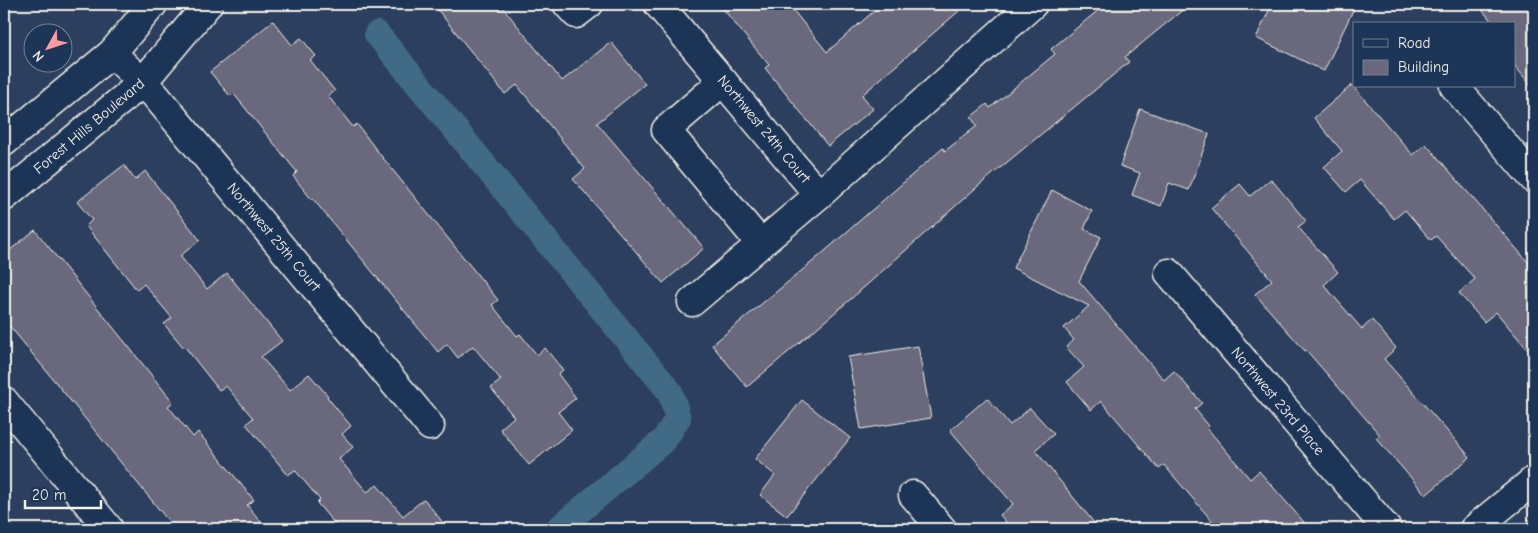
<svg xmlns="http://www.w3.org/2000/svg" width="1538" height="533" font-family="'Comic Neue',sans-serif">
<rect width="100%" height="100%" fill="#2c3f5e"/>
<filter id="ink" filterUnits="userSpaceOnUse"><feTurbulence type="fractalNoise" baseFrequency=".02" numOctaves="2"/><feDisplacementMap in="SourceGraphic" scale="10" xChannelSelector="R" yChannelSelector="G"/><feConvolveMatrix kernelMatrix="1 2 1 2 8 2 1 2 1" color-interpolation-filters="sRGB"/></filter>
<g filter="url(#ink)">
<g fill="none" stroke-linecap="round" stroke-linejoin="round">
<!-- canal -->
<path stroke="#406b85" stroke-width="26" d="M377 34 670 392 678 418 664 440 558 529"/>
</g>
<!-- building -->
<g fill="#69687c" stroke="#f4f1e8">
<path d="M433 4H500L562 81 611 42 645 84 597 123 704 248 663 283 573 179 585 169 517 85 505 94Z"/>
<path d="M719 4H788L827 52 882 4H967L862 95 873 109 828 146 765 68 769 65Z"/>
<path d="M1106 4H1190L1125 57 1129 62 977 187 852 298 747 387 712 345 817 258 943 148 945 151 977 126 971 117 987 104 990 108 1055 54 1051 49Z"/>
<path d="M1272 4H1356L1324 71 1256 38Z"/>
<path d="M1477 4H1534V89L1514 65V24H1494Z"/>
<path d="M273 21 292 45 301 38 316 56 310 60 335 91 328 96 353 127 357 124 374 147 498 300 492 305 517 336 520 334 537 355 545 348 563 370 558 374 576 398 558 412 572 430 529 465 500 429 514 417 491 388 501 380 473 346 458 358 447 344 438 352 313 199 312 200 293 176 297 172 233 93 230 96 210 72Z"/>
<path d="M1352 85 1413 155 1426 144 1534 269V357L1496 312 1484 322 1459 293 1475 279 1436 236 1431 240 1405 210 1394 219 1360 180 1346 192 1324 167 1342 151 1314 118Z"/>
<path d="M1140 109 1209 134 1189 190 1169 183 1161 206 1132 195 1140 173 1120 166Z"/>
<path d="M124 165 135 180 145 171 200 240 180 256 207 289 227 273 282 341 261 357 290 390 309 374 328 396 327 397 351 426 342 434 353 447 339 459 367 492 377 485 403 516 424 499 448 529H339L317 503 320 500 295 470 288 475 246 424 253 418 226 386 219 390 185 347 184 348 164 324 172 318 144 284 137 290 86 226 92 220 77 202Z"/>
<path d="M1271 179 1306 221 1298 227 1338 272 1324 285 1362 329 1372 320 1396 348 1384 359 1470 457 1426 495 1376 438 1380 435 1306 350 1305 351 1255 294 1272 280 1211 208 1240 184 1250 196Z"/>
<path d="M1052 190 1092 211 1084 229 1101 237 1079 281 1164 380 1174 371 1202 403 1195 409 1209 426 1207 428 1250 479 1259 471 1310 529H1219L1164 465 1159 469 1101 401 1091 410 1067 382 1084 367 1066 347 1074 340 1064 328 1089 306 1013 268Z"/>
<path d="M35 230 173 402 168 406 193 437 198 432 254 500 247 505 267 529H175L4 319V255Z"/>
<path d="M918 346 931 418 861 429 848 357Z"/>
<path d="M987 398 1010 425 1030 408 1054 434 1035 450 1099 529H1012L1000 515 1013 504 950 430Z"/>
<path d="M802 400 850 438 787 516 760 495 775 475 755 459Z"/>
</g>
<g fill="none" stroke-linecap="round" stroke-linejoin="round">
<!-- minor casing -->
<g stroke="#f4f1e8" stroke-width="31">
<g id="minor">
<path d="M567 4 576 14 589 4"/>
<path d="M658 4 806 180 820 194 1033 4"/>
<path d="M112 53 155 95 430 426"/>
<path d="M723 81 666 130 761 244"/>
<path d="M1454 86 1534 179"/>
<path d="M4 142 112 53 153 4"/>
<path d="M4 197 142 83 208 4"/>
<path d="M1169 273 1387 529"/>
<path d="M692 302 820 194"/>
<path d="M4 401 109 529"/>
<path d="M913 495 942 529"/>
<path d="M1474 529 1534 480"/>
</g>
</g>
<!-- minor -->
<use href="#minor" stroke="#1d3557" stroke-width="28"/>
</g>
</g>
<g text-anchor="middle" dominant-baseline="central" stroke-width="4" stroke-linejoin="round" paint-order="stroke">
<!-- street labels -->
<g font-size="15" fill="#f4f1e8" stroke="#1d3557">
<text transform="translate(89 126) rotate(-40)">Forest Hills Boulevard</text>
<text transform="translate(764 129) rotate(50)">Northwest 24th Court</text>
<text transform="translate(274 237) rotate(50)">Northwest 25th Court</text>
<text transform="translate(1278 401) rotate(50)">Northwest 23rd Place</text>
</g>
</g>
<!-- margin -->
<rect width="1538" height="533" fill="none" stroke="#1d3557" stroke-width="20"/>
<rect x="10" y="10" width="1518" height="513" fill="none" stroke="#f4f1e8" stroke-width="2" filter="url(#ink)"/>
<!-- legend -->
<rect x="1353" y="22" width="162" height="65" fill="#1d3557" stroke="#738091"/>
<rect x="1363" y="39" width="25" height="8" fill="#1d3557" stroke="#738091"/>
<text x="1398" y="48" font-size="15" fill="#f4f1e8">Road</text>
<rect x="1363" y="60" width="25" height="15" fill="#69687c" stroke="#738091"/>
<text x="1398" y="72" font-size="15" fill="#f4f1e8">Building</text>
<!-- north arrow -->
<g transform="translate(48 48) rotate(230)"><circle r="24" fill="#1d3557" stroke="#738091"/>
<path d="M0-4L9 19L0 12L-9 19Z" fill="#ff9aa2"/>
<text y="-8" font-size="14" font-weight="bold" text-anchor="middle" fill="#f4f1e8">N</text>
</g>
<!-- scale -->
<path d="M25 500v8h76v-8" fill="none" stroke="#f4f1e8" stroke-width="2.5"/>
<text x="32" y="500" font-size="15" fill="#f4f1e8" stroke="#1d3557" stroke-width="4" paint-order="stroke">20 m</text>
</svg>
